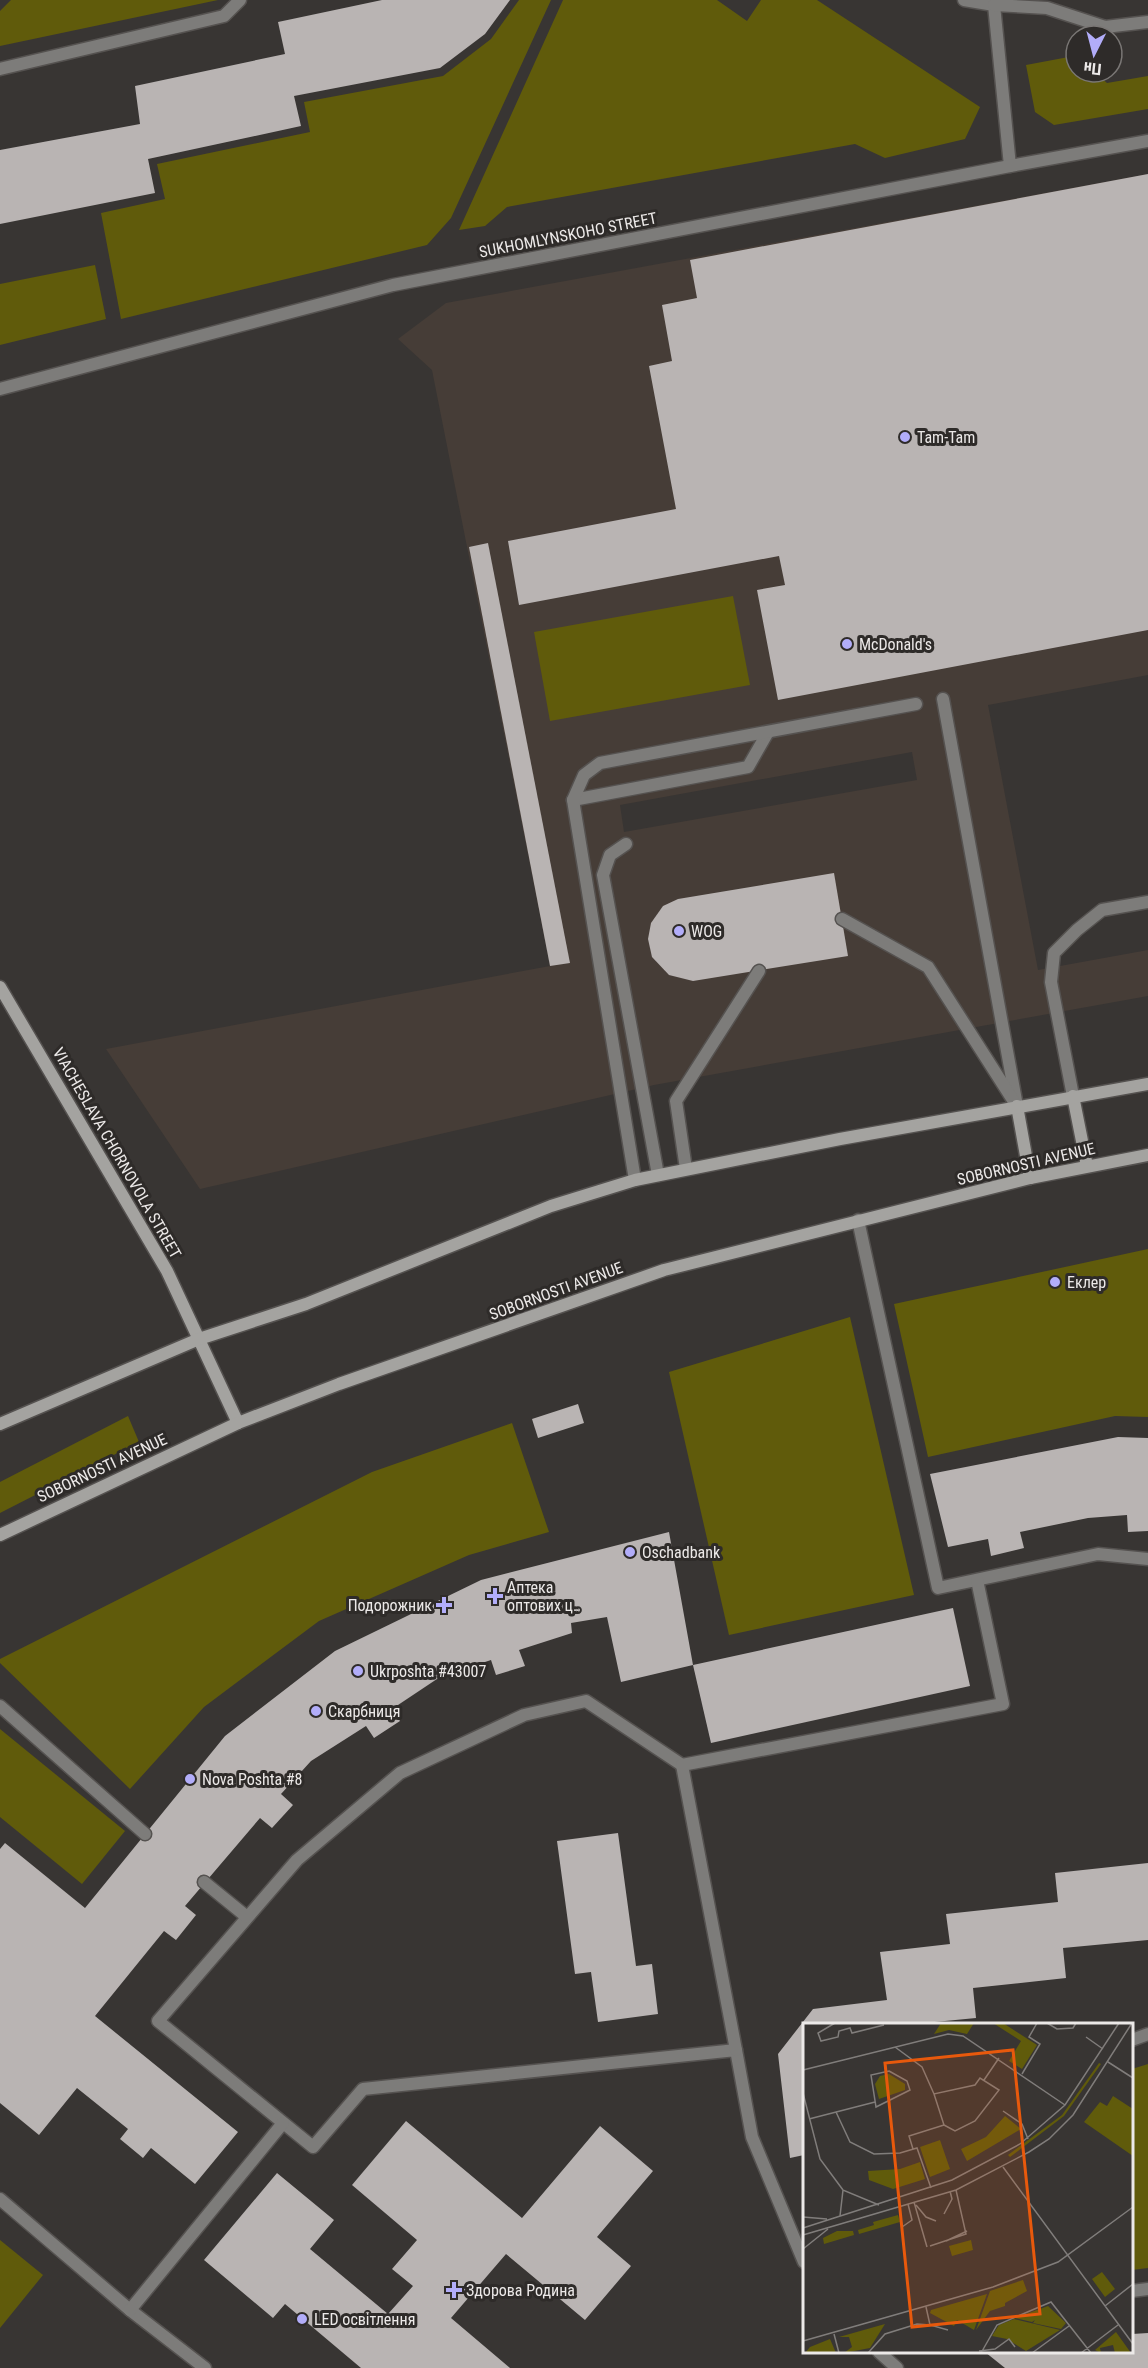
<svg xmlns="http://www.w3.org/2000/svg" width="1148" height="2368" font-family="'Roboto Condensed',sans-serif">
<rect width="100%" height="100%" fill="#383533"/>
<!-- built -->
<path fill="#463d37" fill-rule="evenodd" d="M1148 174V675L988 705 1038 970 1148 950V996L654 1085 200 1189 106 1049 550 966 432 370 398 339 446 303ZM912 752 917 780 624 832 620 805Z"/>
<!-- green -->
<g fill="#605b0b">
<path d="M11 0H218L0 46V11Z"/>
<path d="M519 0H551L451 218 427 245 121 319 101 213 165 199 157 164 310 132 304 102 443 76 491 39Z"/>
<path d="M563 0H717L747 21 761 0H817L980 107 965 139 885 158 855 144 507 207 485 226 459 230Z"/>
<path d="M1074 56 1076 72H1094L1107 83 1148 76V109L1054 125 1035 112 1026 65Z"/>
<path d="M95 265 106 319 0 345V284Z"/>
<path d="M733 596 750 685 550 721 534 632Z"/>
<path d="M1148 1249V1417L1115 1416 928 1457 894 1304Z"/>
<path d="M850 1317 914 1595 729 1635 669 1372Z"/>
<path d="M128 1416 139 1442 0 1513V1482Z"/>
<path d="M512 1423 549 1532 469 1555 319 1621 204 1707 130 1789 0 1663V1659L372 1472Z"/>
<path d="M0 1729 125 1831 82 1884 0 1817Z"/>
<path d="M1148 2064V2268L1132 2270V2069Z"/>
<path d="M0 2240 43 2275 0 2328Z"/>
</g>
<!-- building -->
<g fill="#b9b4b3">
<path d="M382 0H510L485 34 440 68 294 96 301 126 148 159 155 193 0 224V150L140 124 135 86 285 54 278 22Z"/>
<path d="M1148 174V630L778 700 757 590 785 585 779 556 519 605 508 541 676 509 649 366 672 361 662 305 697 298 690 260Z"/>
<path d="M488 543 570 963 550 966 469 547Z"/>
<path d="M834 873 848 956 693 981 669 975 652 957 648 939 651 923 663 906 678 899Z"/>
<path d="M578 1404 584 1423 538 1438 532 1419Z"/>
<path d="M1118 1437 1148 1438V1531L1128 1532 1127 1515 1088 1518 1020 1532 1024 1548 991 1556 988 1539 948 1547 930 1474Z"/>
<path d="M669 1532 693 1665 621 1682 607 1617 571 1623 572 1633 519 1650 525 1666 496 1675 491 1660 440 1677 392 1709 400 1721 374 1738 366 1726 311 1761 281 1794 293 1805 272 1828 260 1818 185 1906 196 1915 176 1940 164 1931 95 2016 238 2132 195 2184 151 2148 143 2158 120 2139 128 2129 77 2088 39 2135 0 2103V1849L5 1843 85 1908 225 1736 335 1651 481 1580Z"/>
<path d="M953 1608 970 1686 711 1743 693 1665Z"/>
<path d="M618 1833 636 1966 652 1964 658 2014 598 2022 591 1972 575 1974 557 1841Z"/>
<path d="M1148 1863V1940L1063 1948 1066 1978 973 1988 976 2018 914 2024H804V2155L790 2158 778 2054 813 2009 887 2000 880 1952 950 1944 946 1914 1058 1902 1055 1873Z"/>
<path d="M406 2121 522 2218 600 2126 653 2171 597 2237 631 2266 585 2320 506 2254 451 2318 510 2368H361L285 2304 273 2318 204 2260 277 2173 334 2220 310 2249 388 2314 413 2286 392 2269 417 2240 352 2185Z"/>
<path d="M1148 2333V2368H1005L985 2352H1132V2334Z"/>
</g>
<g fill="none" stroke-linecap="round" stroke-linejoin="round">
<!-- lane casing -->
<g stroke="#555250" stroke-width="15">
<g id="lane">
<path d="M964 0 994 5 1010 166"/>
<path d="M994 5 1047 8 1105 27 1148 22"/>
<path d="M0 69 224 16 240 0"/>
<path d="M943 699 1017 1106"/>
<path d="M573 800 748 767 768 732"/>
<path d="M626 844 610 855 603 875 658 1175"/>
<path d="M842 919 928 967 1013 1100"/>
<path d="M1073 1096 1051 982 1054 953 1077 930 1102 910 1148 902"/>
<path d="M686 1169 676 1101 759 971"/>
<path d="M635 1180 573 800 584 775 600 763 916 704"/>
<path d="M858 1220 938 1588 1098 1554 1148 1559"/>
<path d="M0 1706 145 1834"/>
<path d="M682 1765 586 1701 524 1715 400 1773 297 1860 158 2021 313 2147 363 2089 736 2050 752 2137 804 2262"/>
<path d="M204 1882 247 1917"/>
<path d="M1132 2040 1148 2034"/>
<path d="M736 2050 682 1765 1003 1704 977 1580"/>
<path d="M0 2199 130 2310 205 2368"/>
<path d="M1132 2291 1148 2289"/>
<path d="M130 2310 283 2123"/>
<path d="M879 2352 897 2368"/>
</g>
</g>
<!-- street casing -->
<g stroke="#555250" stroke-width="15">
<path id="street" d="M0 389 393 285 1010 166 1148 141"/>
</g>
<!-- secondary casing -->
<g stroke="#555250" stroke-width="15">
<g id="secondary">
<path d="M0 987 167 1271 238 1423"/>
<path d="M1073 1096 1087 1166"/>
<path d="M1017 1106 1030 1178"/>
<path d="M0 1424 199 1339 306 1304 551 1206 635 1180 840 1139 1148 1084"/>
<path d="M0 1535 238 1423 339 1384 664 1270 1030 1178 1148 1155"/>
</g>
</g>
<!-- lane -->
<use href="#lane" stroke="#7d7c7a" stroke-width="12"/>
<!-- street -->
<use href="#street" stroke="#7d7c7a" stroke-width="12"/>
<!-- secondary -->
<use href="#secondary" stroke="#a4a3a0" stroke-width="12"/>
</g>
<!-- markers -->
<g fill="#b2adf9" stroke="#2e2b29" stroke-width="2">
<circle cx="905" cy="437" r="6"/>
<circle cx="847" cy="644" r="6"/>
<circle cx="679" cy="931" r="6"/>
<circle cx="1055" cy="1282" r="6"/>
<circle cx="630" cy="1552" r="6"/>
<path d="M492 1587h6v6h6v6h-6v6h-6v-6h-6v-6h6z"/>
<path d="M441 1596h6v6h6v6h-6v6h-6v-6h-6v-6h6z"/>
<circle cx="358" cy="1671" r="6"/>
<circle cx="316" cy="1711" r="6"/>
<circle cx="190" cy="1779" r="6"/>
<path d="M451 2281h6v6h6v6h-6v6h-6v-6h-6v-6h6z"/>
<circle cx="302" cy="2319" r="6"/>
</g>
<g text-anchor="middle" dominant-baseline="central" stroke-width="6" stroke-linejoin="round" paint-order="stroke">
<!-- street labels -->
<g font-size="16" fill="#ece9e8" stroke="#2e2b29">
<text transform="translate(568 235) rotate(-11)">SUKHOMLYNSKOHO STREET</text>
<text transform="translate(117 1153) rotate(60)">VIACHESLAVA CHORNOVOLA STREET</text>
<text transform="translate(1026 1164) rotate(-13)">SOBORNOSTI AVENUE</text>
<text transform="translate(556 1291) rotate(-20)">SOBORNOSTI AVENUE</text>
<text transform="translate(102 1468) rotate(-25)">SOBORNOSTI AVENUE</text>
</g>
<!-- poi labels -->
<g font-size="16" fill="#ece9e8" stroke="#2e2b29" text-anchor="start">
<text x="917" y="437">Tam-Tam</text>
<text x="859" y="644">McDonald's</text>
<text x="691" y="931">WOG</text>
<text x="1067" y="1282">Еклер</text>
<text x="642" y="1552">Oschadbank</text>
<text x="507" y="1587">Аптека<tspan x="507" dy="18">оптових ц‥</tspan></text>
<text x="432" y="1605" text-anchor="end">Подорожник</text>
<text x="370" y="1671">Ukrposhta #43007</text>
<text x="328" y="1711">Скарбниця</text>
<text x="202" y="1779">Nova Poshta #8</text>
<text x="466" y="2290">Здорова Родина</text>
<text x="314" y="2319">LED освітлення</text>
</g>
</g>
<!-- overview -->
<g transform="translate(803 2023)">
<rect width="330" height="330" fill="#383533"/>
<path d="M138 0H171L164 11 146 7 131 11ZM190 0H200L234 22 219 46 206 38 218 18ZM296 40 298 41 261 93 207 134 205 132 259 92ZM86 51 102 61V67L76 76 72 61 77 53ZM310 73 330 86V133L281 99 297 79 304 83ZM202 93 218 106 164 138 158 126 183 114ZM137 117 147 146 127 154 117 124ZM117 139 122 156 90 166 66 157 65 148 97 146ZM95 192 97 199 56 211 55 207 71 202 70 199ZM34 208H50L51 212 21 221 20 215ZM168 217 170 227 149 233 146 223ZM299 249 312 266 302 274 289 256ZM220 257 224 268 202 280V283L187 288 173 307 187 268ZM184 271 171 307 154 297 151 303 127 290 128 287ZM245 283 263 300 258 306 230 300 232 297 229 299 212 295ZM211 296 257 307 223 328 204 316 189 313 196 302ZM82 301 67 325 41 330 49 324 46 314H36ZM313 309 328 330H312L310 322 297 325 298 330 292 327ZM27 316 33 330H2L7 324Z" fill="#605b0b"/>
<path fill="none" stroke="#807d7b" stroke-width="1.5" d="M32 0 15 10 18 18 35 14 36 8 47 5 49 10 81 2M244 0 254 6 270 5 273 0M283 14 300 26M92 24 119 44 131 71 172 62 177 55 196 67 172 98 152 108 141 102M305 39 330 55M0 47 145 11 160 13 262 82M86 48 104 58 107 67 73 84 68 52ZM219 51 237 21 226 14 234 0M181 57 196 35M0 70 17 136 40 167M200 88 219 101 225 116M33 89 47 119 71 131 97 130 114 125 128 165M6 96 72 79M110 126 106 113 141 102 131 71M200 144 330 321M111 179 124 224M113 182 123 194 133 198M141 191 149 176 147 168M37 193 40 167 76 182M0 194 24 196M99 204 109 197 105 181M0 205 149 157 217 121 262 82 316 0M0 212 153 167 226 129 246 116 270 92 329 0M143 218 164 208M127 223 163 211 153 167M0 226 25 206M302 283 330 261M123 284 127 302 145 307M31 311 36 330M0 318 190 264 255 239 330 184M176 328 192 326 206 316 212 324M65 330 82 311 114 301 127 302M178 330 194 302 248 279 288 330M229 330 266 303M278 330 315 302"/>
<path fill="#e8590c" fill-opacity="0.15" stroke="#e8590c" stroke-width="3" d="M210 27 237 291 109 304 82 40Z"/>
<rect width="330" height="330" fill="none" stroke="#ece9e8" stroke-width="3"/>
</g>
<!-- north arrow -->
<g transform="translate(1094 54) rotate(186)"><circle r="28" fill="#2e2b29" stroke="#7a7775" stroke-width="1.5"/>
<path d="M0-4.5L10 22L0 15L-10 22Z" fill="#b2adf9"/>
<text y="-9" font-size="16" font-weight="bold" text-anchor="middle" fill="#ece9e8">Пн</text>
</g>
</svg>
